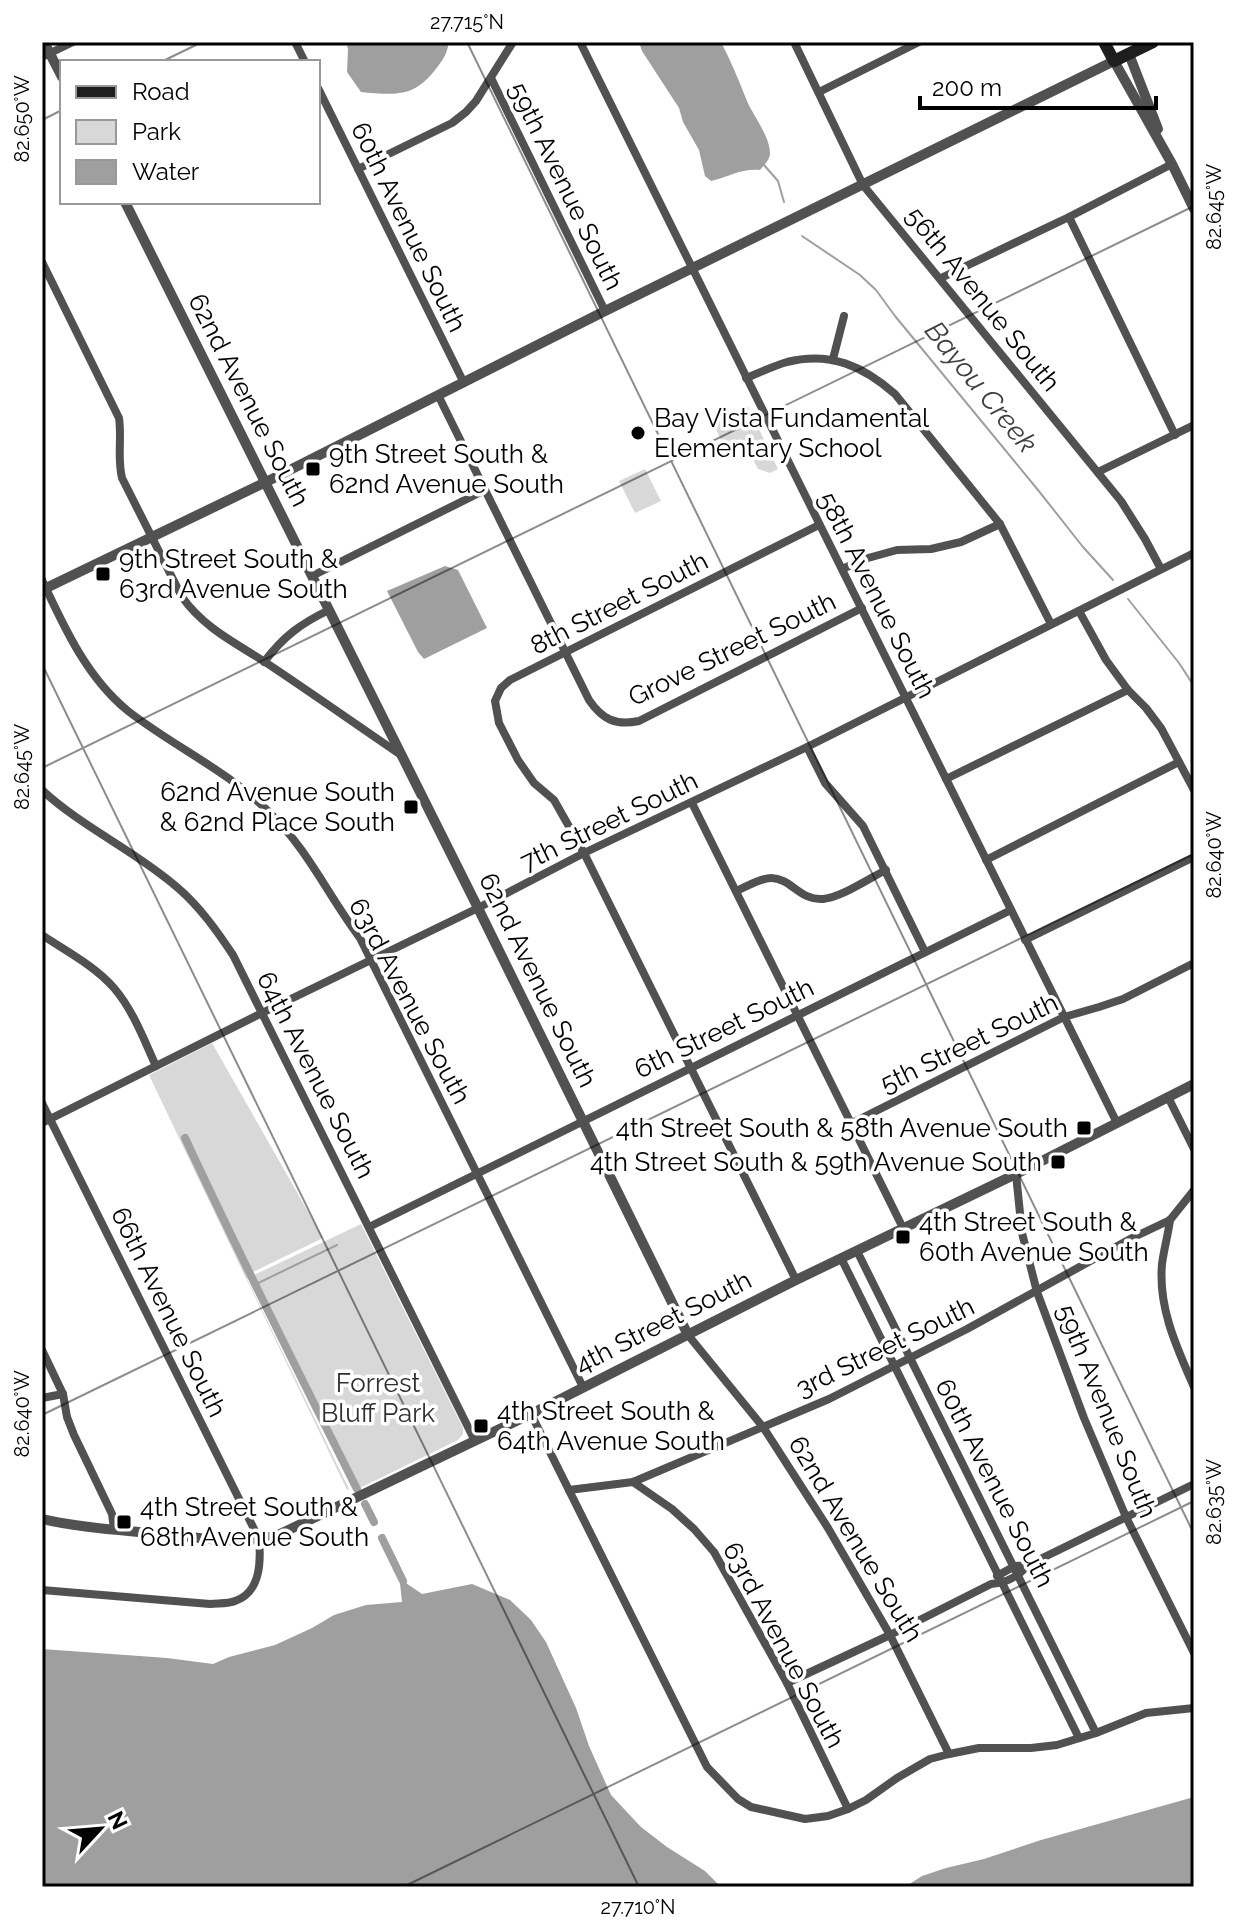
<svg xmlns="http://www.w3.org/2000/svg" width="1236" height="1929" font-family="Raleway,sans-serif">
<rect width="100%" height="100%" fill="#fff"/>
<!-- green -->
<g fill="#d8d8d8">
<path d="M748 406 778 469 770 473 758 469 745 444 727 453 713 423Z"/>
<path d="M645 469 661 501 635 513 619 481Z"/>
<path d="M212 1043 323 1238 249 1274 247 1279 349 1489 347 1490 149 1075Z"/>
<path d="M361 1224 463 1428V1434L458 1440 360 1488H352L250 1277Z"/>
</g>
<!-- water -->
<g fill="#9f9f9f">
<path d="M346 42H449C447 54 443 60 435 70 414 98 393 95 361 92L347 72 348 49Z"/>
<path d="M639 42H721C731 61 739 81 747 101 754 117 770 136 770 154 769 161 764 165 760 170 742 168 728 177 711 181L705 176 699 150 683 122 679 108 642 51Z"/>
<path d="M445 566 458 570 487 628 424 659 418 652 387 591Z"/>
<path d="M403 1581 422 1594 472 1584 510 1600 531 1620 546 1642 576 1708 589 1746 611 1795 641 1827 667 1847 705 1871 721 1887H42V1649L167 1658 213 1664 229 1657 275 1645 312 1628 334 1615 366 1605 402 1602 400 1583Z"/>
<path d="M1194 1797V1887H905L922 1876 946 1868 984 1859 1041 1840Z"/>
</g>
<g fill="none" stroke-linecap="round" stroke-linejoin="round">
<!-- stream -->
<g stroke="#9f9f9f" stroke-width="2">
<path d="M764 165 778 181 784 202"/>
<path d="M802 236 860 275 876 290 895 316 1038 490 1083 547 1113 580"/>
<path d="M1128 599 1179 663 1194 686"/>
<path d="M254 1285 337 1245"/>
</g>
<!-- canal -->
<g stroke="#9f9f9f" stroke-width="8">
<path d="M185 1138C240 1256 298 1372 357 1489"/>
<path d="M365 1504 374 1522"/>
<path d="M382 1538 403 1581"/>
</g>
<!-- minor -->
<g stroke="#515151" stroke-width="8">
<path d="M295 42 305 62"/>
<path d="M580 42 1117 1123"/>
<path d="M794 42 863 185 1121 501 1145 539 1161 569"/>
<path d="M42 57 73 42"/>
<path d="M491 78 605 311"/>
<path d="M318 88 464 383"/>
<path d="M819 92 919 42"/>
<path d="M358 169 452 123 466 112 476 101 513 42"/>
<path d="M1069 217 1175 435"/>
<path d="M42 262 119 418C122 438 117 458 122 478L182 597C205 629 236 643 268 664 313 694 357 725 401 755"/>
<path d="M941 278 1069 217 1172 164"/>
<path d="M833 359 844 316"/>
<path d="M746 378C759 373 773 366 787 362 830 351 863 366 895 394L1000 524 1051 624"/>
<path d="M438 395 589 700C602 719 615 726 639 721L862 608"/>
<path d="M1098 472 1194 425"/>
<path d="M842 569 868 558 897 550 931 549 961 542 1000 524"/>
<path d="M312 576 485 490"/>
<path d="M42 580C64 627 87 678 128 711 173 746 226 770 267 810 308 849 327 894 360 938L583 1387"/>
<path d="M1079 611 1106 660 1128 690 1146 708 1161 728 1194 790"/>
<path d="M264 662C284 636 300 624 329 610"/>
<path d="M807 747 825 783 863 826 925 952"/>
<path d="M946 779 1128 690"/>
<path d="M42 790C83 828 136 851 178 888 200 907 217 931 233 955L475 1441"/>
<path d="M692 803 903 1228"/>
<path d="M986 860 1179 762"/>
<path d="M736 891C746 887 760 878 771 878 791 878 800 901 823 899 842 897 868 879 886 870"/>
<path d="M42 935C66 951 95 966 114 988 133 1010 144 1040 156 1066"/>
<path d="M1025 940 1194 857"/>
<path d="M1168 1097 1194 1149"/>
<path d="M42 1103 259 1539C261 1561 261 1592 235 1601 228 1604 218 1603 210 1604L42 1590"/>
<path d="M42 1123 262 1013 478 908 584 853 807 747 1194 553"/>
<path d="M850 1124 1064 1017 1099 1007 1123 999 1194 963"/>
<path d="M1016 1174 1022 1233 1037 1292 1084 1418 1126 1517 1194 1653"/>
<path d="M1170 1220C1168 1235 1164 1249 1162 1264 1158 1308 1177 1348 1194 1387"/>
<path d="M369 1227 1011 910"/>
<path d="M857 1251 1096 1733"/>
<path d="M841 1258 1079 1738"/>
<path d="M796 1280 584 853 554 800 534 783 518 760 499 723 495 701 501 688 510 680 819 525"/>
<path d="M688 1335 763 1427 828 1528 890 1635 949 1754"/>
<path d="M42 1350 63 1394 67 1417 74 1435 112 1514 114 1529"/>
<path d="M42 1398 63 1394"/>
<path d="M531 1414 707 1767 738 1799 751 1807 805 1819 828 1816 848 1809 866 1800 897 1778 930 1759 949 1754 979 1748H1031L1057 1745 1096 1733 1146 1713 1194 1708"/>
<path d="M633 1482 672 1509 694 1529 714 1552 787 1683 848 1809"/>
<path d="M569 1490 633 1482 829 1399 967 1329 1132 1238 1170 1220 1194 1190"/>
<path d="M997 1576 1015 1566 1028 1565 1194 1484"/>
<path d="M787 1683 890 1635 991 1584C1007 1583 1018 1577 1028 1565"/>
</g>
<!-- tertiary -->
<g stroke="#515151" stroke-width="10">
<path d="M44 42 62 77"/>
<path d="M1129 54 1158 129"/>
<path d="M125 202 478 908 688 1335"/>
<path d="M42 590 266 482 605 311 1114 61 1172 164 1194 209"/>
<path d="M42 1519C81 1528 121 1530 160 1534 199 1537 240 1546 278 1535L531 1414 796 1280 1016 1174 1194 1084"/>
</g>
<!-- secondary -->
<path stroke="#1e1e1e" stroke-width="12" d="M1104 42 1114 61 1153 42"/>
</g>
<!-- ticks -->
<path fill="none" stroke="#000" stroke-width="2" stroke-opacity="0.45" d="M467 42 1194 1534M161 62 202 42M42 120 62 110M42 664 639 1887M42 768 1194 206M42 1415 1194 854M403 1887 1194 1501"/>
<!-- markers -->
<g fill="#000" stroke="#fff" stroke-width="3">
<circle cx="638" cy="433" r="8"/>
<rect x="305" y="461" width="16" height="16" rx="4"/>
<rect x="95" y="566" width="16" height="16" rx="4"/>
<rect x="403" y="799" width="16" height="16" rx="4"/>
<rect x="1076" y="1120" width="16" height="16" rx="4"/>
<rect x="1050" y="1154" width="16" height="16" rx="4"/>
<rect x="895" y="1229" width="16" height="16" rx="4"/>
<rect x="473" y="1418" width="16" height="16" rx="4"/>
<rect x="116" y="1514" width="16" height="16" rx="4"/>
</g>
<g text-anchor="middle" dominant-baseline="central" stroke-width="7" stroke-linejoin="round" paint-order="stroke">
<!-- street labels -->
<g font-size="26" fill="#000" stroke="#fff">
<text transform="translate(566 186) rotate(64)">59th Avenue South</text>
<text transform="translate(409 227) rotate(64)">60th Avenue South</text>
<text transform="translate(983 299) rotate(51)">56th Avenue South</text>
<text transform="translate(249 400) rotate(63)">62nd Avenue South</text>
<text transform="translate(877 595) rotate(63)">58th Avenue South</text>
<text transform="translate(619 603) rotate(-27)">8th Street South</text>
<text transform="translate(732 649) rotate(-26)">Grove Street South</text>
<text transform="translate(609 821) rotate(-26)">7th Street South</text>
<text transform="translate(538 980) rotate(64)">62nd Avenue South</text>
<text transform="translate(410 1001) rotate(62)">63rd Avenue South</text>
<text transform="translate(724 1028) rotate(-26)">6th Street South</text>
<text transform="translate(969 1043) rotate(-26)">5th Street South</text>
<text transform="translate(316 1075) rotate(63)">64th Avenue South</text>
<text transform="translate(169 1312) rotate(64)">66th Avenue South</text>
<text transform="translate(663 1322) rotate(-27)">4th Street South</text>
<text transform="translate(885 1347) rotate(-26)">3rd Street South</text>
<text transform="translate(1107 1411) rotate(68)">59th Avenue South</text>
<text transform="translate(995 1483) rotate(63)">60th Avenue South</text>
<text transform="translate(856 1539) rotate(59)">62nd Avenue South</text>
<text transform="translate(784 1645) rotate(62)">63rd Avenue South</text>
</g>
<!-- poi labels -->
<g font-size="26" fill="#000" stroke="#fff" text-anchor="start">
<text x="654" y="418">Bay Vista Fundamental<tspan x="654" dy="30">Elementary School</tspan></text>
<text x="329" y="454">9th Street South &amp;<tspan x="329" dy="30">62nd Avenue South</tspan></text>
<text x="119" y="559">9th Street South &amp;<tspan x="119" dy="30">63rd Avenue South</tspan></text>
<text x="395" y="792" text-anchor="end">62nd Avenue South<tspan x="395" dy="30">&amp; 62nd Place South</tspan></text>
<text x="1068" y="1128" text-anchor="end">4th Street South &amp; 58th Avenue South</text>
<text x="1042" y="1162" text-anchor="end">4th Street South &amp; 59th Avenue South</text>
<text x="919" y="1222">4th Street South &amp;<tspan x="919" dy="30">60th Avenue South</tspan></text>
<text x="497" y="1411">4th Street South &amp;<tspan x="497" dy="30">64th Avenue South</tspan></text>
<text x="140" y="1507">4th Street South &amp;<tspan x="140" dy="30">68th Avenue South</tspan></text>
</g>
<!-- park labels -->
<g font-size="26" fill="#2f2f2f" stroke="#fff">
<text x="378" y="1383">Forrest<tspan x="378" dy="30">Bluff Park</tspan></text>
</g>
<!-- water labels -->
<g font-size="28" font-style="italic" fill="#404040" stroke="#fff">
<text transform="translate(981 387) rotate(51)">Bayou Creek</text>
</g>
</g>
<!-- border -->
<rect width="1236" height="1929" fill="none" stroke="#ffffff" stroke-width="88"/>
<!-- legend -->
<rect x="60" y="60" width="260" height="144" fill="#ffffff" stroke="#999999" stroke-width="2"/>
<rect x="76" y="86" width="40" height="12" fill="#1e1e1e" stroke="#999999" stroke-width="2"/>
<text x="132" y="100" font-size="24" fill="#000000">Road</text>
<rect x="76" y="120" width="40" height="24" fill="#d8d8d8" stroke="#999999" stroke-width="2"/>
<text x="132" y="140" font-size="24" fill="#000000">Park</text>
<rect x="76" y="160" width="40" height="24" fill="#9f9f9f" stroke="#999999" stroke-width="2"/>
<text x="132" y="180" font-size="24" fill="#000000">Water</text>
<!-- north arrow -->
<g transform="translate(100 1829) rotate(64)" stroke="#ffffff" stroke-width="6" paint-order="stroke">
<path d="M0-6L14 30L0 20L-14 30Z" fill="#000000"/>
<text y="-12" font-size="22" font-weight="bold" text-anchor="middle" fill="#000000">N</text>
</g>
<!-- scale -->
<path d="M920 96v12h236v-12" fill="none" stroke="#000000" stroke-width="4"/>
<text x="932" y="96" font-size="24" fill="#000000" stroke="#ffffff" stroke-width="6" paint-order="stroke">200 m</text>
<rect x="44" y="44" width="1148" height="1841" fill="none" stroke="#000" stroke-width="3"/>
<g font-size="20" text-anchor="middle" fill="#000">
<text x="467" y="29">27.715°N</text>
<text transform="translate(22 119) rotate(-90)" y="7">82.650°W</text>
<text transform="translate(1214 207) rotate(-90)" y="7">82.645°W</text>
<text transform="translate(22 767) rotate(-90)" y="7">82.645°W</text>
<text transform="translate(1214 855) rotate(-90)" y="7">82.640°W</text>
<text transform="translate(22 1414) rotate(-90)" y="7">82.640°W</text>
<text transform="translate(1214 1502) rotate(-90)" y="7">82.635°W</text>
<text x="638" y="1914">27.710°N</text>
</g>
</svg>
